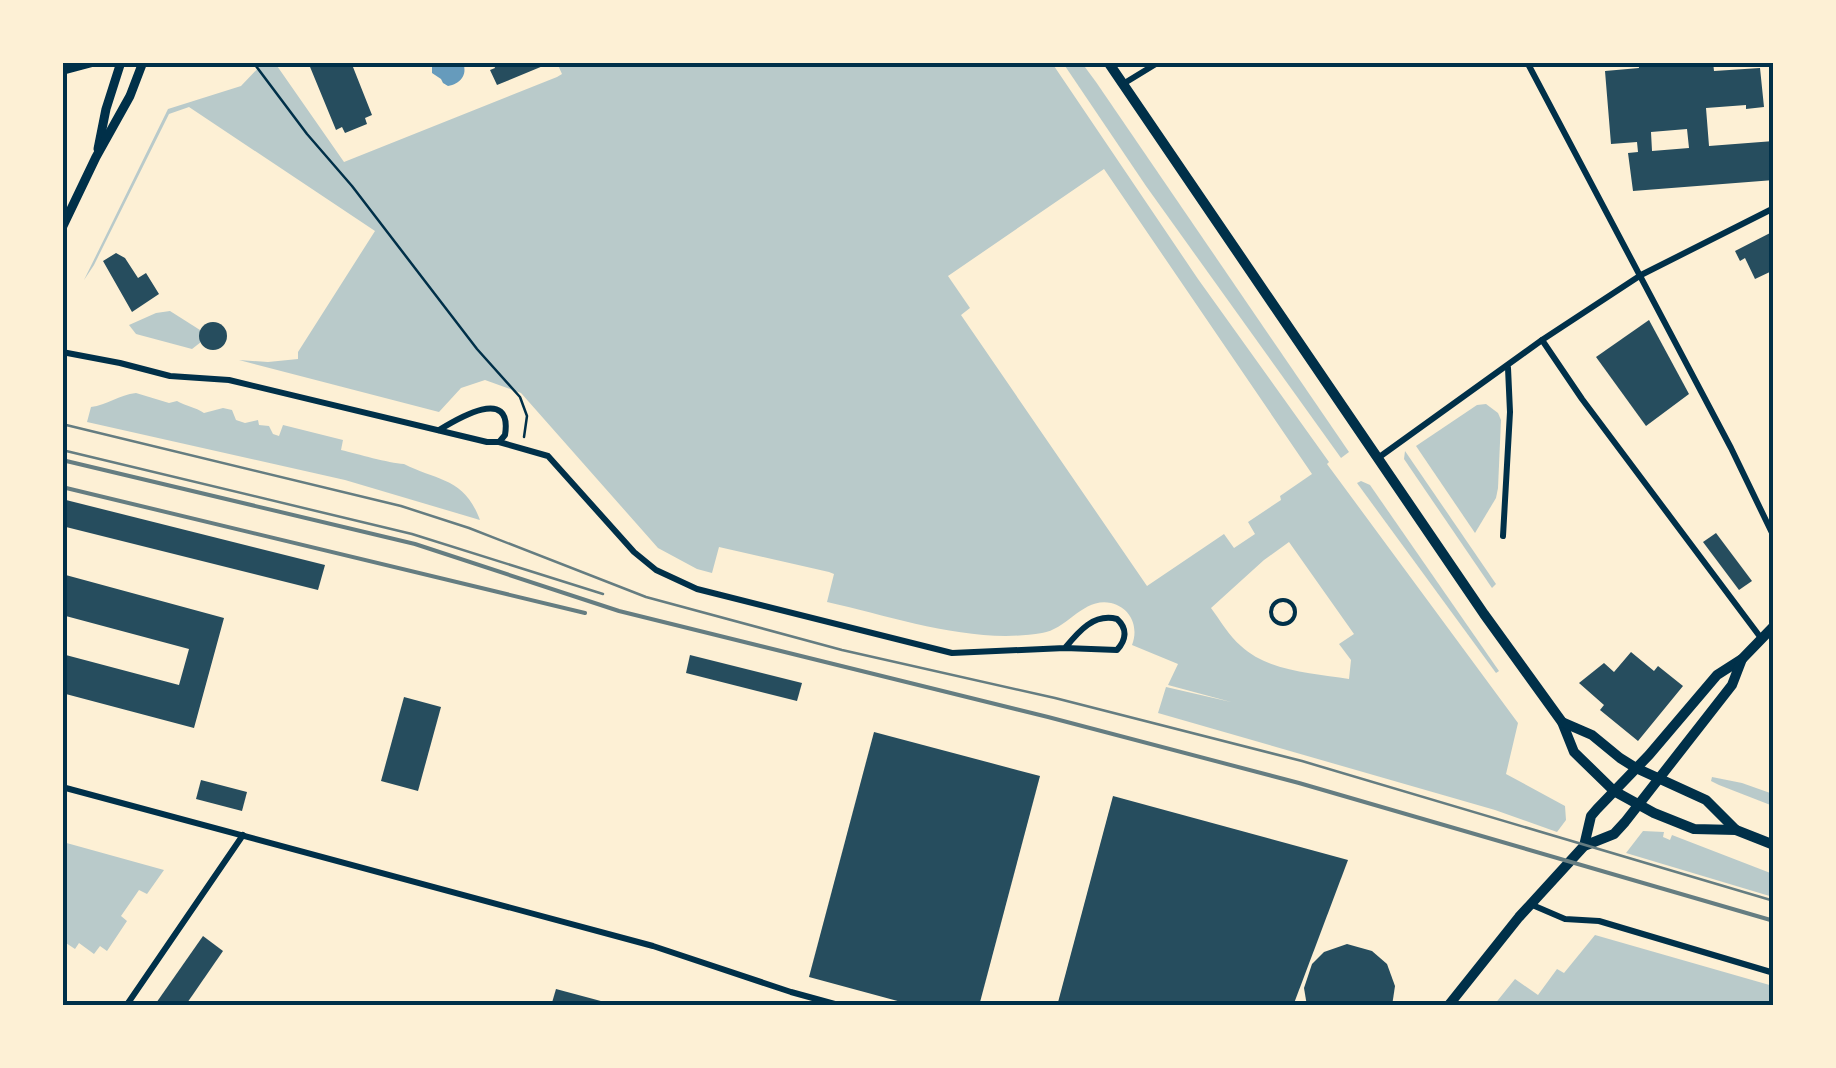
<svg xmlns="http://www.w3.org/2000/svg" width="1836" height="1068" font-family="Jost,sans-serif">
<rect width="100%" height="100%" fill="#fdf0d5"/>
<!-- green -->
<g fill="#b9caca" fill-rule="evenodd">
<path d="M263 63H275L344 162 557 77 562 74 557 63H1052L1198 279 1329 462 1327 464 1518 723 1506 774 1565 806 1566 820 1557 832 1495 810 1158 713 1166 687 1231 702 1168 685 1178 664 1132 645C1139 627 1131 608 1111 603 1083 597 1068 629 1042 633 972 645 895 617 827 602L834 574 829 572 719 547 712 573 697 569 658 548 521 393 485 380 461 388 439 412 239 360 268 362 298 359V352L375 231 189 107 169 114 94 265 84 280 168 109 241 86ZM1104 169 1312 474 1280 496 1281 500 1248 522 1255 534 1234 548 1224 534 1147 586 961 315 970 308 948 276ZM1289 542 1354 634 1339 644 1351 660 1349 679C1313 673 1269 672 1241 646 1229 636 1220 620 1211 608L1264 560Z"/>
<path d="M1063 63H1082L1096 82 1349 452 1341 458 1146 186Z"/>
<path d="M170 311 200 330 201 342 192 349 136 334 129 325 156 313Z"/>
<path d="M136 393 169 403 177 401C186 406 195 407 204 413L223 408 232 410 236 420 245 423 258 420 259 425 269 426 273 434 279 436 283 425 343 440 341 450C358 454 388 463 404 464 437 481 464 477 480 520L345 480 87 422 91 407C107 405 119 395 136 393Z"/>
<path d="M1486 404 1498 413 1501 420 1498 488 1496 498 1475 533 1416 446 1477 405Z"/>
<path d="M1405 451 1496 584 1492 588 1404 459Z"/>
<path d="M1361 481 1370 485 1499 671 1496 673 1357 483Z"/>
<path d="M1712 777 1742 783 1773 794V806L1719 785 1711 781Z"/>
<path d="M1643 831 1664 832 1663 837 1670 840 1672 835 1773 874V897L1626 853Z"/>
<path d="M63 842 164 870 147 894 139 890 121 916 127 921 107 951 100 946 94 954 79 943 75 949 63 941Z"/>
<path d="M1595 935 1773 986V1005H1494L1515 979 1538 995 1557 969 1564 973Z"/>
</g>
<!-- water -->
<path fill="#669bbc" d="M437 63H463C468 75 460 84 448 86L443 83 441 79 432 73V67Z"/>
<!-- building -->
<g fill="#264d5e" fill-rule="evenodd">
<path d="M308 62H351L372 115 365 118 367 124 345 133 342 127 336 130Z"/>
<path d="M493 62H542L543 66 497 85 490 70 495 68Z"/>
<path d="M1638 62H1713L1714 71 1760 68 1764 107 1746 109V105L1706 108 1709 146 1774 141V180L1633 191 1628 153 1638 152 1637 142 1611 144 1605 71 1639 68ZM1687 129 1689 148 1652 151 1651 132Z"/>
<path d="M1774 231V270L1755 279 1745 258 1740 261 1735 251Z"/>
<path d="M116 253 125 258 138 278 146 273 159 294 132 312 103 261Z"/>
<path d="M1649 320 1689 394 1646 426 1596 357Z"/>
<circle cx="213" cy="336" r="14"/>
<path d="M62 499 325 565 318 590 62 526Z"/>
<path d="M1716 533 1752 581 1739 590 1703 542Z"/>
<path d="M62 574 224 618 194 728 62 693V654L179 685 189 649 62 615Z"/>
<path d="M1631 652 1654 671 1658 666 1683 686 1638 741 1600 710 1604 705 1579 683 1604 663 1614 672Z"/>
<path d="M690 655 802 683 797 701 686 673Z"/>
<path d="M404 697 441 707 418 791 381 781Z"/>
<path d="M874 732 1040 776 979 1006H916L809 977Z"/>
<path d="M201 780 247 792 242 811 196 799Z"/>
<path d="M1113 796 1348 860 1293 1006H1057Z"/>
<path d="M203 936 223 951 185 1006H154Z"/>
<path d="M1347 944 1372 951 1387 964 1395 986 1392 1006H1307L1304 988 1312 964 1324 952Z"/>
<path d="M556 989 612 1004V1006H551Z"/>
</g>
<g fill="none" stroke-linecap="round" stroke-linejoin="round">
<!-- path -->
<path stroke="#003049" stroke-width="2.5" d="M253 62 307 134 352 186 477 349 520 397 527 416 524 437"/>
<!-- service -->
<circle stroke="#003049" stroke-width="4" cx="1283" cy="612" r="12"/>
<!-- minor -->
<g stroke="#003049" stroke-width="6">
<path d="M1527 62 1731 448 1774 537"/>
<path d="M1123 84 1159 62"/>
<path d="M1542 340 1582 399 1761 638"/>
<path d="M62 352 120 363 170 376 229 380 487 442H499L548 456 634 552 656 570 697 589 952 653 1065 648 1117 650C1126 640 1128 629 1117 619 1094 613 1079 631 1065 648"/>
<path d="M439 430C457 419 513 385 505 435L500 441"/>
<path d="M1378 458 1542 340 1641 275 1774 208"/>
<path d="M1503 536 1510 412 1508 368"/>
<path d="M62 787 653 946 791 992 842 1006"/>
<path d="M1530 904 1565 919 1599 921 1774 973"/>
<path d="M126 1006 243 835"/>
</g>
<!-- tertiary -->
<g stroke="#003049" stroke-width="9">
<path d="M98 149 106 109 121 62"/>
<path d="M62 228 96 157 130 96 143 62"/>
</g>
<!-- secondary -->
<g stroke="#003049" stroke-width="10">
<path d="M62 70 92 62"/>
<path d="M1584 846 1591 816 1597 809 1649 755 1717 675 1742 659 1774 626"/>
<path d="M1448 1006 1519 917 1584 846 1614 834 1625 822 1732 685 1742 659"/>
</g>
<!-- primary -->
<g stroke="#003049" stroke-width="10">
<path d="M1108 62 1484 614 1562 722 1574 752 1614 791 1654 813 1694 829 1736 830 1774 845"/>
<path d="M1562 722 1592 735 1620 758 1636 768 1706 800 1736 830"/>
</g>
<!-- tram -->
<g stroke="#657d81" stroke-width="2.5">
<path d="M62 424 401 506 469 528 646 597 842 650 1055 698 1302 761 1774 901"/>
<path d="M62 450 412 534 603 594"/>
</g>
<!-- rail -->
<g stroke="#657d81" stroke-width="4">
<path d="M62 460 415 544 619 611 1048 717 1299 783 1774 921"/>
<path d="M62 487 585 613"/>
</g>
</g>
<!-- border -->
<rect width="1836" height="1068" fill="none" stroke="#fdf0d5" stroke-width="130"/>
<rect x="65" y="65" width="1706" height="938" fill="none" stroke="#003049" stroke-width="4"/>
</svg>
